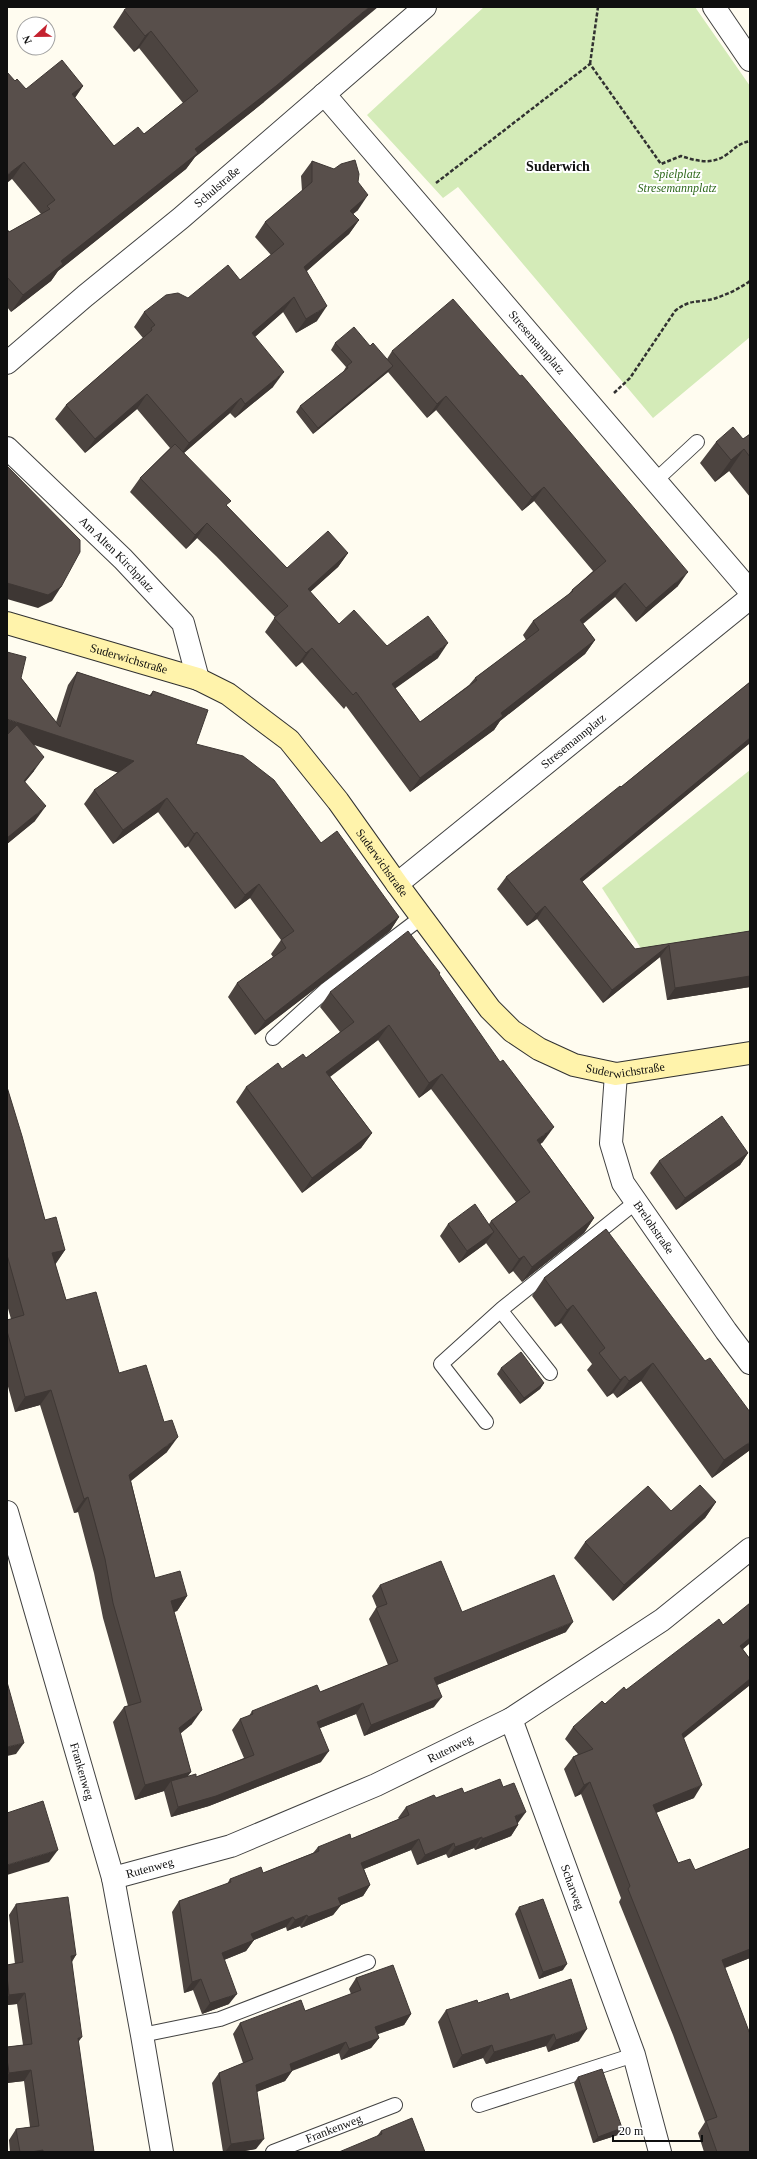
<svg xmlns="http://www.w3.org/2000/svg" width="757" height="2159" font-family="'Times New Roman',serif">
<rect width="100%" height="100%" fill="#fffcf0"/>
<!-- green -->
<g fill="#d4ebb8">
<path d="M484 7H695L750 86V337L653 418 458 187 443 198 367 115Z"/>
<path d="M750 770V938L646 956 602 888Z"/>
</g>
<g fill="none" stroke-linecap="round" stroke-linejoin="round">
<!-- lane casing -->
<g stroke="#424242" stroke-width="16">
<g id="lane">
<path d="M656 480 697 442"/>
<path d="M273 1038 327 989 422 917"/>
<path d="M501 1311 550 1373"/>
<path d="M486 1422 441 1364 503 1308 636 1202"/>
<path d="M142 2035 220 2019 368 1962"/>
<path d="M479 2105 634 2055"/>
<path id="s1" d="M273 2152 395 2105"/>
</g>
</g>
<!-- street casing -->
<g stroke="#424242" stroke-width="24">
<g id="street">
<path d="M714 7 750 60"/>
<path id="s2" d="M324 94 750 591"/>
<path id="s3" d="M7 363 85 296 181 218 425 7"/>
<path id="s4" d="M7 448 123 559 183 623 198 679"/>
<path id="s5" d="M397 884 750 598"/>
<path id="s6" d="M616 1074 611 1143 623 1183 726 1331 750 1363"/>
<path id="s7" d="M7 1512 113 1878 142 2035 162 2152"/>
<path id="s8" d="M511 1719 634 2055 660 2152"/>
<path id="s9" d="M113 1878 231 1846 376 1785 511 1719 662 1620 750 1549"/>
</g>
</g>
<!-- secondary casing -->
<g stroke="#313131" stroke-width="24">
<g id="secondary">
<path id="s10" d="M7 623 198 679 228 694 289 740 338 801 397 884 490 1009 512 1031 539 1049 574 1065 616 1074 750 1053"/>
</g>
</g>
<!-- path -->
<g stroke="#313131" stroke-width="2.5" stroke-dasharray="4 2" stroke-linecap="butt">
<path d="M590 64 598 7"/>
<path d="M436 183 590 64 661 164 681 156C696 161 712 165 726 155 736 148 737 144 750 141"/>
<path d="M614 393 630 378 675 311C690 299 696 303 713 299 726 295 739 289 750 281"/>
</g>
<!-- lane -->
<use href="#lane" stroke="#fff" stroke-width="14"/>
<!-- street -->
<use href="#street" stroke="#fff" stroke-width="22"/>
<!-- secondary -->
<use href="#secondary" stroke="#fff3ab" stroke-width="22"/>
</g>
<!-- wall -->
<g fill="#4c4440">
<path d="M124 10 264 102 195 157 186 169 58 271 51 281 11 312 7 307V229L9 232 41 214 12 179 15 81 26 89 83 86 75 98 114 146 144 134 183 103 139 48 134 52 113 27Z"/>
<path d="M312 161 358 182V210L353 214 359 220 349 234 307 271 317 321 296 333 283 312 255 337 273 387 235 418 230 413 184 453 227 506 287 568 348 553 338 567 310 592 339 624 387 646 438 658 395 688 420 722 469 685 475 678 526 640 523 635 533 621 568 595 572 590 593 571 534 501 522 511 436 410 427 418 388 372 313 434 296 412 300 406 343 372 346 367 331 350 335 343 370 346 387 359 392 351 678 586 636 622 615 597 583 624 595 640 585 654 500 721 494 730 410 792 346 706 344 709 302 662 296 667 265 632 275 617 216 556 197 538 186 549 130 492 140 478 170 448 137 409 85 453 55 419 66 405 143 338 134 327 144 312 188 298 240 280 271 255 255 237 265 222 302 191 301 176Z"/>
<path d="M750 434V497L729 471 715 482 700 463 716 442 743 439Z"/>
<path d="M77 672 149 696 153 691 196 744 321 843 399 917 390 931 255 1035 228 997 237 983 273 957 271 954 281 940 250 898 235 909 188 846 185 848 158 812 113 844 84 804 94 790 118 772 34 744V771L25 782 35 821 7 844 21 678 56 722 68 685Z"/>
<path d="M750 682V743L582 882 635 949 750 931V987L667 1000 660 957 603 1003 537 919 527 926 497 889 506 877 621 787Z"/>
<path d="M439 975 543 1142 540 1144 594 1218 584 1233 522 1282 513 1271 509 1274 486 1243 485 1244 459 1263 440 1236 448 1224H489L491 1221 516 1202 431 1089 419 1098 378 1040 330 1077 372 1133 361 1148 302 1193 236 1102 246 1087 306 1058 340 1032 320 1007 330 992Z"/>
<path d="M7 1087 45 1220 65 1250 55 1264 66 1300 119 1373 167 1452 131 1481 155 1578 187 1596 177 1611 174 1612 192 1724 180 1734 191 1772 187 1776 196 1777 244 1758 232 1730 240 1719 249 1716 252 1711 320 1692 388 1665 369 1619 376 1608H377L372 1596 380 1585 462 1612 566 1632 437 1685 434 1707 364 1736 356 1714 320 1728 321 1762 209 1806 171 1817 164 1791 135 1800 113 1722 124 1707 128 1706 103 1618 94 1573 78 1512 74 1513 40 1405 15 1412 7 1383V1320L11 1319 7 1305Z"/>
<path d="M748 1153 740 1165 676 1210 650 1173 659 1161Z"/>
<path d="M606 1229 750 1450 712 1478 641 1381 617 1398 613 1393 607 1397 587 1370 592 1364 561 1323 555 1327 532 1296 544 1278Z"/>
<path d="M501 1368 544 1383 540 1389 520 1404 497 1374Z"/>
<path d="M716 1502 705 1518 613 1601 574 1558 585 1542 671 1511Z"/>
<path d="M750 1604V1643L743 1649 750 1659V1685L683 1738 694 1798 656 1813 678 1863 695 1870 750 1848V1958L725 1968 750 2152H704L698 2133 705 2122 673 2035 619 1902 621 1898 581 1794 575 1797 564 1769 573 1757 578 1754 565 1739 573 1727 605 1704 723 1625Z"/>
<path d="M464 1793 518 1823H517L518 1825 511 1836 475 1850 474 1848 448 1858 446 1854 417 1865 411 1850 364 1869 370 1885 363 1896 341 1905 333 1915 301 1928 300 1926 287 1931 286 1927 254 1940 246 1951 224 1960 229 2004 202 2014 193 1990 184 1993 172 1912 179 1901 227 1884 230 1879 263 1873 313 1853 318 1847 351 1839 399 1819 398 1818 406 1807 436 1798Z"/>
<path d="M16 1904 76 1955 72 1962 78 2042 94 2152H10L9 2140 16 2129 30 2127 24 2081 7 2083V2047L23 2045 17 2004 7 2005V1965L15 1964 9 1915Z"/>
<path d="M519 1907 563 1970 539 1979 515 1914Z"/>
<path d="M356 1978 411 2014 404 2025 377 2034 379 2038 371 2048 341 2060 339 2053 292 2071 285 2081 257 2092 256 2149 239 2152H223L212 2083 219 2073 243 2063 233 2034 240 2023 305 2011 351 1994 349 1989Z"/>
<path d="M510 2000 579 2041 548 2052 546 2046 486 2064 483 2058 453 2068 438 2022 446 2010 478 2003Z"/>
<path d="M578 2077 618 2135 593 2143 574 2083Z"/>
<path d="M381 2131 425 2152 377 2136Z"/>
</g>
<!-- shaded-wall -->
<g fill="#3e3734">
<path d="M369 7H378L264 102 195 157 186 169 58 271 51 281 11 312 23 295 61 261 195 149Z"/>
<path d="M151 31 139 48 134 52 145 36Z"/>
<path d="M83 86 71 103 72 94Z"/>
<path d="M24 162 12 179 7 183V175Z"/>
<path d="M368 195 358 210 340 225 350 211Z"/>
<path d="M359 220 349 234 294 282 304 267Z"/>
<path d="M294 297 283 312 242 348 252 333Z"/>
<path d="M327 306 317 321 296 333 306 319Z"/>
<path d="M393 366 388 372 313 434 318 428Z"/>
<path d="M284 372 273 387 235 418 245 404Z"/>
<path d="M147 394 137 409 85 453 95 439Z"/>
<path d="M446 396 436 410 427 418 437 404Z"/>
<path d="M241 398 230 413 178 458 189 443Z"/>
<path d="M744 449 729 471 715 482 731 460Z"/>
<path d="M544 487 534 501 522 511 532 497Z"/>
<path d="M207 523 197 538 186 549 195 535Z"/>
<path d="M348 553 338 567 298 603 308 589Z"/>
<path d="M688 572 678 586 636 622 646 608Z"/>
<path d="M7 583 61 587 52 601 38 608 7 599Z"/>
<path d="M625 583 615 597 570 634 580 620Z"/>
<path d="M595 640 585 654 500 721 494 730 410 792 420 778 501 713Z"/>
<path d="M448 643 438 658 382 698 392 684Z"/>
<path d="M312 648 302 662 296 667 306 653Z"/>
<path d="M7 719 134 761 125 775 7 736Z"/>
<path d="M750 738V743L571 891 580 879Z"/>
<path d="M44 757 34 771 14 795 24 781Z"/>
<path d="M167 798 158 812 113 844 123 830Z"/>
<path d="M46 806 35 821 7 844V838Z"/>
<path d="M197 832 188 846 185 848 194 834Z"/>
<path d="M259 884 250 898 235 909 245 895Z"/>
<path d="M545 906 537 919 527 926 536 914Z"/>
<path d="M399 917 390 931 255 1035 265 1021Z"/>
<path d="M669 945 660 957 603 1003 612 990Z"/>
<path d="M750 976V987L667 1000 675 988Z"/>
<path d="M389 1025 378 1040 316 1087 326 1072Z"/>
<path d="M442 1074 431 1089 419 1098 429 1083Z"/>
<path d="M554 1127 543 1142 527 1154 537 1140Z"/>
<path d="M372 1133 361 1148 302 1193 312 1178Z"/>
<path d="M748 1153 740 1165 676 1210 685 1198Z"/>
<path d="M594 1218 584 1233 522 1282 532 1267Z"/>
<path d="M494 1232 485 1244 459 1263 467 1251Z"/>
<path d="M65 1250 55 1265 52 1253Z"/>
<path d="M524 1256 513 1271 509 1274 519 1259Z"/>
<path d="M573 1305 561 1323 555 1327 567 1310Z"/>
<path d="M653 1363 641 1381 617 1398 629 1381Z"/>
<path d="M625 1376 613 1393 607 1397 620 1380Z"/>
<path d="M544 1383 540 1389 520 1404 524 1398Z"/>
<path d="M51 1390 40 1405 15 1412 25 1397Z"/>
<path d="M178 1437 167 1452 119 1490 129 1475Z"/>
<path d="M750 1442V1450L712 1478 724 1460Z"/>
<path d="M88 1497 78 1512 74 1513 84 1499Z"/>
<path d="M716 1502 705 1518 613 1601 624 1585Z"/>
<path d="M187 1596 177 1611 160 1616 171 1601Z"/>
<path d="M573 1622 566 1632 427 1689 434 1678Z"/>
<path d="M750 1638V1643L732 1658 740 1646Z"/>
<path d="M750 1679V1685L673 1747 682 1734Z"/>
<path d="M442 1697 434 1707 364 1736 371 1725Z"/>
<path d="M363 1703 356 1714 310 1732 317 1722Z"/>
<path d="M202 1710 192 1724 168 1743 179 1728Z"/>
<path d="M24 1743 16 1754 7 1756V1747Z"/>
<path d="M329 1751 321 1762 209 1806 171 1817 178 1807Z"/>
<path d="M191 1772 180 1787 171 1781 164 1791 135 1800 145 1785Z"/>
<path d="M590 1782 581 1794 575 1797 584 1785Z"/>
<path d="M702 1785 694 1798 645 1817 653 1805Z"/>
<path d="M526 1812 518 1823 507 1827 515 1816Z"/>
<path d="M518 1825 511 1836 475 1850 482 1839Z"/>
<path d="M482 1837 474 1848 448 1858 455 1847Z"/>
<path d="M419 1839 411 1850 354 1873 361 1863Z"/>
<path d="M454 1843 446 1854 417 1865 425 1855Z"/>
<path d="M58 1850 49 1862 7 1875V1865Z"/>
<path d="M370 1885 363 1896 341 1905 333 1915 301 1928 308 1917 338 1898Z"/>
<path d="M307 1915 300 1926 287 1931 295 1920Z"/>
<path d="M293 1917 286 1927 254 1940 246 1951 214 1964 222 1953 251 1934Z"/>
<path d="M750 1949V1958L713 1972 722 1960Z"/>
<path d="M76 1955 68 1966 71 1956Z"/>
<path d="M567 1964 563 1970 539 1979 543 1972Z"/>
<path d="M201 1979 193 1990 184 1993 192 1982Z"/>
<path d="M25 1993 17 2004 7 2005V1998L9 1995Z"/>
<path d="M237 1994 229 2004 202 2014 210 2003Z"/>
<path d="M411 2014 404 2025 367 2038 375 2027Z"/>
<path d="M587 2029 579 2041 548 2052 556 2040Z"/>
<path d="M554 2034 546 2046 486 2064 494 2052Z"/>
<path d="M82 2037 74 2048 78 2038Z"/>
<path d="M379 2038 371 2048 341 2060 349 2049Z"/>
<path d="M346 2042 339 2053 282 2074 290 2064Z"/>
<path d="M492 2045 483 2058 453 2068 462 2055Z"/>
<path d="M31 2070 24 2081 7 2083V2076L9 2073Z"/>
<path d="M292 2071 285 2081 248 2095 256 2085Z"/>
<path d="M622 2128 618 2135 593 2143 598 2137Z"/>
<path d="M264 2139 256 2149 239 2152H225L231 2144Z"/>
<path d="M43 2150 42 2152H31Z"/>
</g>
<!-- building -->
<g fill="#584f4b" stroke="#3e3734">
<path d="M128 7H369L276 86 195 149 198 153 61 261 63 264 23 295 7 277V229L9 232 50 209 47 206 55 200 24 162 7 175V72L15 81 17 79 26 89 62 60 83 86 72 94 114 146 138 127 144 134 198 91 151 31 145 36 124 10Z"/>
<path d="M355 160 359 174 358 182 368 195 350 211 359 220 304 267 327 306 306 319 294 297 252 333 284 372 245 404 241 398 189 443 147 394 95 439 66 405 152 330 151 328 155 325 144 312 166 295 178 293 188 298 228 265 240 280 284 244 265 222 312 182V161L334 169 341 164Z"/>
<path d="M453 299 520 376 522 375 688 572 646 608 625 583 580 620 595 640 501 713 503 716 420 778 356 692 353 695 312 648 306 653 274 618 288 606 226 542 207 523 195 535 140 478 175 444 231 501 226 505 287 568 328 531 348 553 308 589 339 624 354 610 387 646 428 616 448 643 392 684 420 722 477 680 475 678 539 630 533 621 573 591 572 590 606 561 544 487 532 497 446 396 437 404 392 351Z"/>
<path d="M354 327 370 346 373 343 393 366 318 428 300 406 348 368 347 366 352 362 335 343Z"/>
<path d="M733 427 743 439 750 434V457L744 449 731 460 716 442Z"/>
<path d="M7 466 80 540V552L61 587 48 595 7 583Z"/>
<path d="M7 652 26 657 21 678 60 727 77 672 151 696 153 691 208 710 196 744 243 756 274 780 321 843 337 831 399 917 265 1021 237 983 286 948 281 940 294 931 259 884 245 895 197 832 194 834 167 798 123 830 94 790 134 761 7 719Z"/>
<path d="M750 682V738L580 879 635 949 750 931V976L675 988 669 945 612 990 545 906 536 914 506 877 620 786 621 787Z"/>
<path d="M17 725 44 757 24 781 46 806 7 838V735Z"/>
<path d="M408 931 440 973 439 974 500 1062 503 1060 554 1127 537 1140 594 1218 532 1267 524 1256 519 1259 491 1221 530 1192 442 1074 429 1083 389 1025 326 1072 372 1133 312 1178 246 1087 278 1063 282 1069 303 1054 306 1058 354 1022 330 992Z"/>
<path d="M7 1087 22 1136 45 1220 56 1217 65 1250 52 1253 66 1300 96 1292 119 1373 146 1365 164 1422 172 1420 178 1437 129 1475 155 1578 180 1571 187 1596 171 1601 202 1710 179 1728 191 1772 145 1785 124 1707 141 1702 113 1603 105 1559 88 1497 84 1499 51 1390 25 1397 7 1331V1320L24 1315 7 1255Z"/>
<path d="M722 1116 748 1153 685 1198 659 1161Z"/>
<path d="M475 1204 494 1232 467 1251 448 1224Z"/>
<path d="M606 1229 705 1361 710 1358 750 1412V1442L724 1460 653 1363 629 1381 625 1376 620 1380 599 1353 605 1348 573 1305 567 1310 544 1278Z"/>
<path d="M521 1352 544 1383 524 1398 501 1368Z"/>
<path d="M700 1485 716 1502 624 1585 585 1542 648 1486 671 1511Z"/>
<path d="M441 1561 462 1612 554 1575 573 1622 434 1678 442 1697 371 1725 363 1703 317 1722 329 1751 216 1796 178 1807 171 1781 196 1774V1777L254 1755 240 1719 253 1714 252 1711 317 1685 320 1692 398 1661 376 1608 387 1604 380 1585Z"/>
<path d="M750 1603V1638L740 1646 750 1659V1679L682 1734 702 1785 653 1805 678 1863 690 1859 695 1870 750 1848V1949L722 1960 750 2034V2152H717L706 2121 717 2117 681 2022 628 1889 630 1886 590 1782 584 1785 573 1757 593 1749 573 1727 602 1701 605 1704 624 1687 626 1690 719 1619 723 1625Z"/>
<path d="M7 1682 24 1743 7 1747Z"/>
<path d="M500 1779 503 1787 514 1783 526 1812 515 1816 518 1825 482 1839V1837L455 1847 454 1843 425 1855 419 1839 361 1863 370 1885 338 1898 341 1905 308 1917 307 1915 295 1920 293 1917 251 1934 254 1940 222 1953 237 1994 210 2003 201 1979 192 1982 179 1901 231 1882 230 1879 261 1867 263 1873 319 1851 318 1847 350 1834 351 1839 409 1815 406 1807 434 1795 436 1798 462 1788 464 1793Z"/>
<path d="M43 1801 58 1850 7 1865V1813Z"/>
<path d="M68 1897 76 1955 71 1956 82 2037 78 2038 94 2152H43V2150L31 2152H20L16 2129 39 2126 31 2070 9 2073 7 2059V2047L32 2044 25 1993 9 1995 7 1976V1965L23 1962 16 1904Z"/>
<path d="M543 1899 567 1964 543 1972 519 1907Z"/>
<path d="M393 1965 411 2014 375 2027 379 2038 349 2049 346 2042 290 2064 292 2071 256 2085 264 2139 231 2144 219 2073 253 2059 240 2023 301 2000 305 2011 361 1990 356 1978Z"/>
<path d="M571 1979 587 2029 556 2040 554 2034 494 2052 492 2045 462 2055 446 2010 477 2000 478 2003 508 1993 510 2000Z"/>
<path d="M602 2069 622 2128 598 2137 578 2077Z"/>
<path d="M412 2118 425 2152H339L382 2134 381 2131Z"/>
</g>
<g text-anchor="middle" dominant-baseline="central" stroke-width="4" stroke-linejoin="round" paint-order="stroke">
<!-- park labels -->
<g font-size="12" font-style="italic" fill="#2f691c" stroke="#fff">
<text x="677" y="174">Spielplatz<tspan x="677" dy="14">Stresemannplatz</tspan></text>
</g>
<!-- street labels -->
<g font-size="12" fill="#0f0f0f" stroke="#fff">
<text stroke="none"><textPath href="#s3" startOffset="274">Schulstraße</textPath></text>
<text stroke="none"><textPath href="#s2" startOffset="327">Stresemannplatz</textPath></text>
<text stroke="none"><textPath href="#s4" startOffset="153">Am Alten Kirchplatz</textPath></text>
<text stroke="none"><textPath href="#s10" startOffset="127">Suderwichstraße</textPath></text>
<text stroke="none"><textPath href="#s5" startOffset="227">Stresemannplatz</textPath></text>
<text stroke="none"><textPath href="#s10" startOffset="463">Suderwichstraße</textPath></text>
<text stroke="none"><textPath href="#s10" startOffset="799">Suderwichstraße</textPath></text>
<text stroke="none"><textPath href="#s6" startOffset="165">Brelohstraße</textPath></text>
<text stroke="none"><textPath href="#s9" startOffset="362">Rutenweg</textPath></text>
<text stroke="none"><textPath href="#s7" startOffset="270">Frankenweg</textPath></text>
<text stroke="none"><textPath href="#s9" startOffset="38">Rutenweg</textPath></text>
<text stroke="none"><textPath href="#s8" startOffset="179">Scharweg</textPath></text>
<text stroke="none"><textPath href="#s1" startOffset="65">Frankenweg</textPath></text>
</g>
<!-- quarter labels -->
<g font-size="14" font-weight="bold" fill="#0f0f0f" stroke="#fff">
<text x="558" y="166">Suderwich</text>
</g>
</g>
<!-- border -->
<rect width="757" height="2159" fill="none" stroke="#0f0f0f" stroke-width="16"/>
<!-- north arrow -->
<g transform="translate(36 36) rotate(248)"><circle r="19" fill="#ffffff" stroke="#9f9f9f"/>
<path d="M0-3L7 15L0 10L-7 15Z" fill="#c4222f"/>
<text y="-6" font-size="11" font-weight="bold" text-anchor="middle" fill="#0f0f0f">N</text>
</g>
<!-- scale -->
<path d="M613 2135v6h89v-6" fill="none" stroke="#0f0f0f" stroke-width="2"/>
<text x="619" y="2135" font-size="12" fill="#0f0f0f" stroke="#ffffff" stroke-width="3" paint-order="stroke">20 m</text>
</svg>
